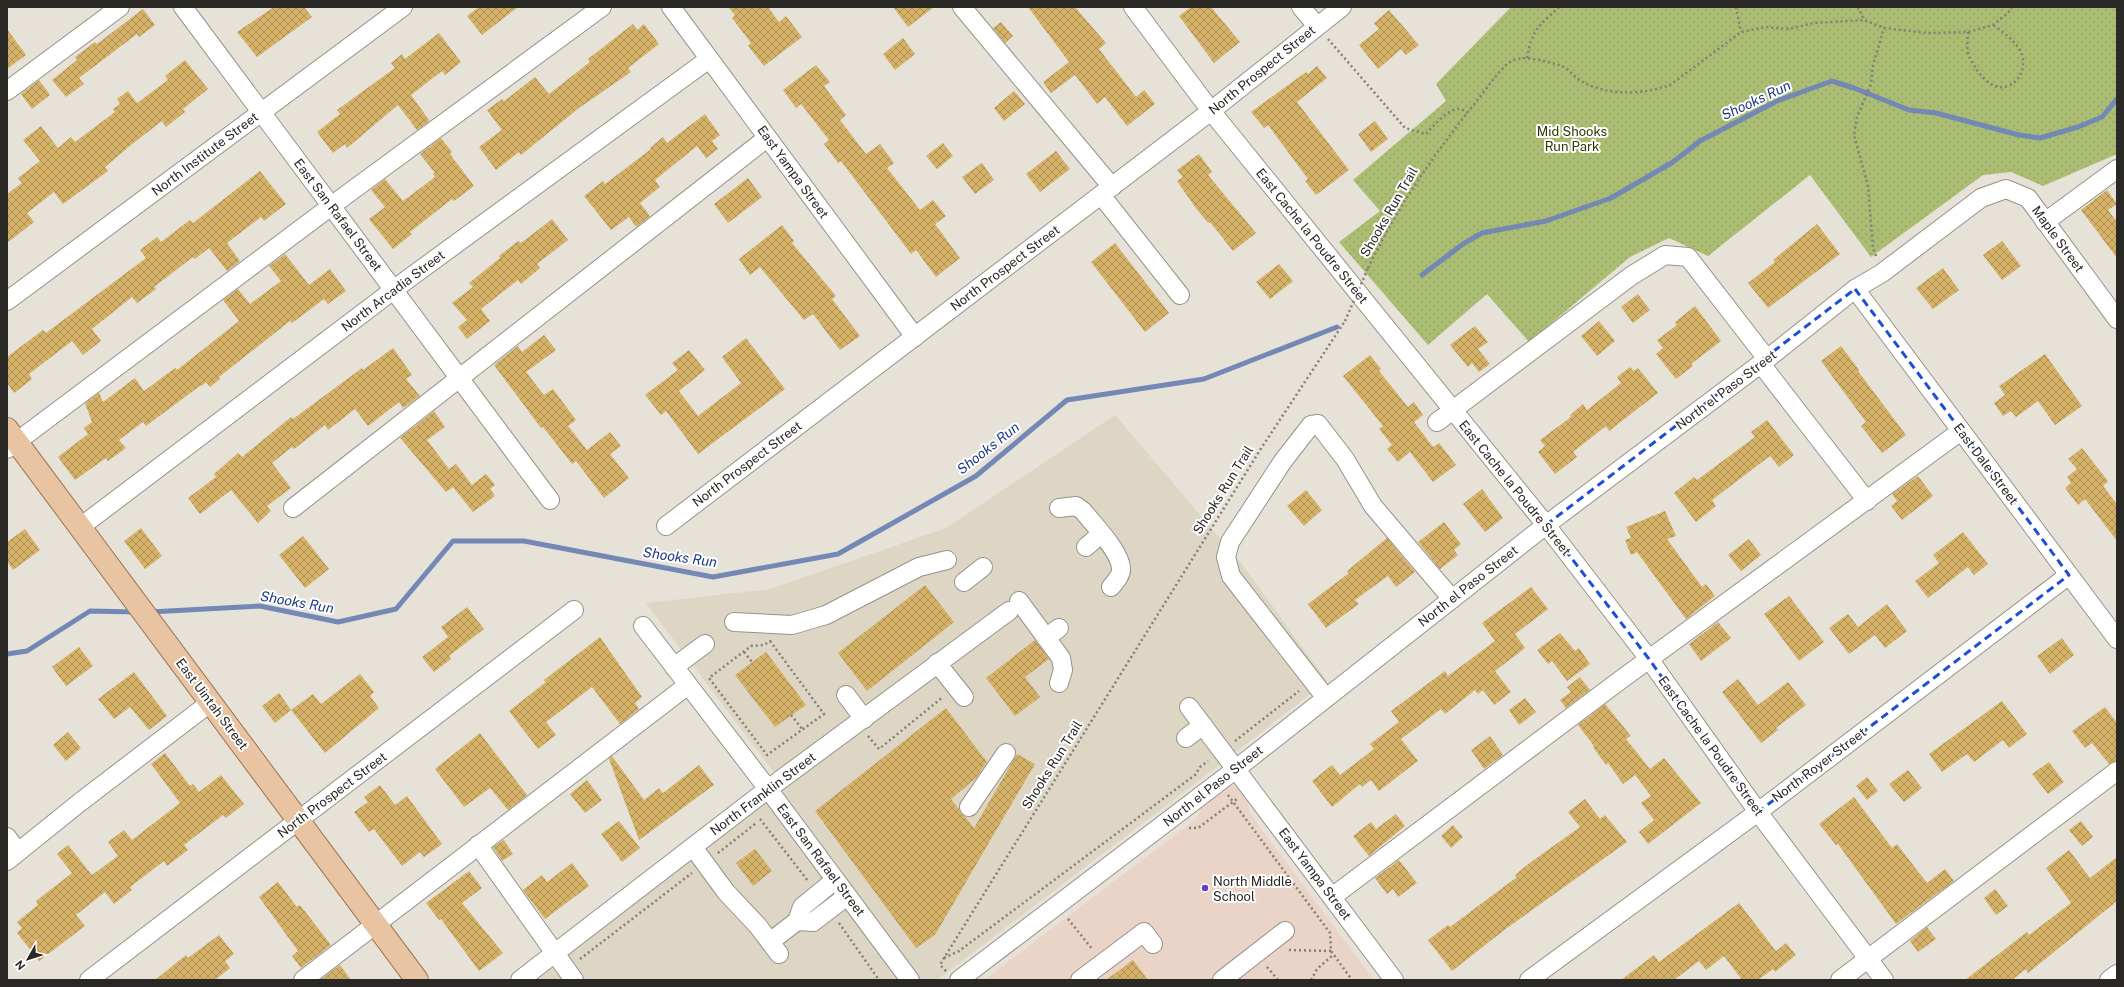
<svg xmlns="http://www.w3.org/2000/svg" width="2124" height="987" font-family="'Public Sans',sans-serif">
<defs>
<pattern id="park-dots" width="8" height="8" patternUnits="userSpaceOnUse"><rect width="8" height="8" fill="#aabd73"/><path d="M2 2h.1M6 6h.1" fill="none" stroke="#92a263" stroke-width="1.8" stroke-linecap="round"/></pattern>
<pattern id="building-cross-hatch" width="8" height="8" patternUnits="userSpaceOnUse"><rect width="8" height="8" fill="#d5b268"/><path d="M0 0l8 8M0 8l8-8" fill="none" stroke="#ad9155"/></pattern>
</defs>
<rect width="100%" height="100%" fill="#e7e2d8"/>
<!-- built -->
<path fill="#ded6c5" d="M1115 415 1241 563 1327 681 1222 763 937 980H537L784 786 646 603 770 589 946 528Z"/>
<!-- education -->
<path fill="#ead4c7" d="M1234 785 1247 797 1249 812 1374 980H984L1195 820 1203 806 1226 788Z"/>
<!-- park -->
<path fill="url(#park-dots)" d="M1511 7H2117V154L2043 186 2011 172 1983 175 1871 257 1810 175 1708 256 1669 238 1630 257 1529 342 1487 294 1428 345 1339 242 1380 211 1353 180 1446 101 1436 84Z"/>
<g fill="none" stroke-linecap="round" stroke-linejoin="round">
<!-- stream -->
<g stroke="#7388b5" stroke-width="5">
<path d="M1422 275 1463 244 1482 233 1546 221 1611 198 1673 162 1700 141 1777 101 1832 81 1854 88 1909 110 1936 113 2019 135 2040 138 2078 127 2102 117 2117 99"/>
<path d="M150 612 260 606 338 622 396 609 453 541H524L713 577 838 554 976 476 1067 400 1204 379 1337 327"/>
<path d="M7 654 27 651 90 611 136 612"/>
</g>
</g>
<!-- building -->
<g fill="url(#building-cross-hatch)">
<path d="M274 7H304L312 17 257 57 237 32Z"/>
<path d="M479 7H518L482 35 467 16Z"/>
<path d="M728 7H768L779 22 786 16 802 37 764 66 748 46 751 43 732 18 735 15Z"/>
<path d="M893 7H934L908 27Z"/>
<path d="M1028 7H1075L1106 43 1099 49 1136 97 1144 90 1155 104 1127 126 1105 97 1097 104 1075 75 1051 93 1043 82 1069 62Z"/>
<path d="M1191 7H1211L1240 42 1214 63 1179 16Z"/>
<path d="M143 9 155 25 139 37 137 34 79 78 84 84 66 97 52 80 77 60 75 57 95 42 97 44Z"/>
<path d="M1389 10 1419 45 1406 55 1401 49 1378 69 1359 45 1379 29 1374 23Z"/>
<path d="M1001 22 1013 36 1005 43 993 28Z"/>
<path d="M633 24 637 30 644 24 659 44 628 68 631 72 579 108 521 155 519 152 496 170 479 147 502 130 487 110 502 99 504 101 535 77 549 94 590 62 588 59Z"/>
<path d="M7 29 26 55 7 69Z"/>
<path d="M439 33 461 62 445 75 442 71 411 95 429 120 428 122 417 130 398 105 347 148 345 144 333 153 317 132 340 114 337 110 395 68 391 63 402 54 405 59Z"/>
<path d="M903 38 915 54 895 70 883 54Z"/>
<path d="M185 60 208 89 183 109 185 112 166 127 162 121 131 145 105 167 108 171 63 204 54 192 27 213 34 222 7 243V194L22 183 18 178 40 161 23 140 41 126 58 148 71 137 75 142 115 112 113 109 120 104 117 99 128 91 137 103 168 80 165 76Z"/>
<path d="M816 65 830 82 824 86 846 115 840 120 866 154 880 144 894 163 887 168 920 210 933 200 946 216 935 224 960 258 936 277 916 250 911 254 841 161 838 163 824 144 829 140 801 104 796 108 783 90Z"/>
<path d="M1317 66 1327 78 1297 102 1349 170 1316 195 1305 181 1308 179 1268 125 1264 128 1251 112 1306 72 1308 74Z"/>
<path d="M39 80 50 95 32 109 21 94Z"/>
<path d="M1014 91 1025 104 1004 121 994 108Z"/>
<path d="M705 114 720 135 712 141 718 149 706 158 697 146 655 180 660 187 640 203 650 216 636 227 629 217 611 230 584 196 603 181 605 184 651 149 650 148 663 137 667 143Z"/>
<path d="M1375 121 1388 139 1371 152 1358 134Z"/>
<path d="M441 138 452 152 450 154 474 186 454 201 452 199 410 232 412 234 393 249 369 219 385 207 371 190 385 179 403 201 435 177 433 174 435 173 420 154Z"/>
<path d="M943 143 953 156 937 169 926 156Z"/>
<path d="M1056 151 1070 169 1040 192 1026 174Z"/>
<path d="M1199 154 1212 172 1208 175 1256 233 1233 251 1210 222 1208 223 1195 207 1177 181 1183 177 1177 170Z"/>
<path d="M982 163 994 180 975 194 962 177Z"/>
<path d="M260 171 286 204 264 221 261 217 227 243 240 261 227 271 209 248 195 259 193 257 154 287 156 289 137 303 132 297 92 329 101 341 83 355 72 341 29 374 32 379 14 393 7 383V357L43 330 46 333 146 258 140 250 157 237 161 242 190 220 193 223Z"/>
<path d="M748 178 762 197 728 223 714 204Z"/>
<path d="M2107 190 2117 204 2108 210 2117 222V258L2081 210Z"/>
<path d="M552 219 568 240 537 264 540 268 521 284 518 280 481 309 490 321 467 339 458 327 467 320 452 303 473 287 469 283 500 258 499 256 518 241 521 243Z"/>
<path d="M1817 224 1840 254 1768 308 1748 283 1775 262 1773 260Z"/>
<path d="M782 225 794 241 792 243 836 296 832 299 860 336 840 350 813 314 804 320 760 267 750 275 739 259Z"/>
<path d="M2002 241 2021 266 2002 280 1983 255Z"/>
<path d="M1115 243 1169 313 1145 332 1091 262Z"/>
<path d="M285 254 309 285 330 269 346 291 328 304 324 299 292 323 290 321 219 377 220 379 210 387 206 382 202 386 201 385 146 426 143 422 119 440 126 448 108 461 106 458 75 480 58 457 88 434 84 428 92 422 85 403 99 393 103 402 135 378 144 391 175 368 177 370 239 321 223 300 238 289 250 304 281 281 269 266Z"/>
<path d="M1279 264 1293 281 1270 299 1256 282Z"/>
<path d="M1943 268 1959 290 1933 309 1916 288Z"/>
<path d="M1638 294 1650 310 1633 323 1621 307Z"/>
<path d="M1695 306 1721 341 1691 364 1693 366 1676 379 1656 354 1663 348 1657 340 1677 325 1675 322Z"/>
<path d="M1599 321 1615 341 1597 356 1581 336Z"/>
<path d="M1475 326 1488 342 1478 349 1490 364 1479 372 1472 363 1468 367 1450 345Z"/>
<path d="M544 335 556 350 526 372 544 395 553 389 576 420 568 426 587 450 610 432 621 446 610 454 629 478 604 498 576 461 572 464 543 427 541 428 494 365 518 346 522 352Z"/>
<path d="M746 338 785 389 698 454 666 411 661 415 645 395 678 370 672 363 689 350 705 370 679 391 698 416 741 383 722 357Z"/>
<path d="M1841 346 1859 370 1858 371 1906 435 1882 453 1861 426 1866 422 1821 361Z"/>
<path d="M393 348 412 375 406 379 420 396 403 408 399 402 368 426 355 409 328 430 325 425 294 449 292 447 272 463 291 488 267 506 271 511 258 523 231 490 200 514 188 498 216 477 214 474 238 453 242 457 291 417 293 419 362 368 363 370Z"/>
<path d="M2045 354 2082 406 2055 425 2038 401 2016 417 2011 411 2003 416 1994 403 2005 395 1999 386Z"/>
<path d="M1370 355 1381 369 1379 371 1408 407 1414 402 1423 415 1414 422 1433 447 1439 443 1456 465 1433 482 1410 452 1398 462 1387 449 1392 445 1379 429 1383 426 1343 376Z"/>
<path d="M1630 367 1634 371 1638 368 1658 393 1609 431 1606 426 1573 452 1577 457 1555 474 1538 452 1545 446 1540 440 1571 417 1570 415 1583 404 1587 410 1621 383 1617 377Z"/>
<path d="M434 411 445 427 427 440 449 469 456 464 472 485 486 474 495 485 490 489 495 496 473 512 453 487 446 492 400 438Z"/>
<path d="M1767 420 1794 455 1779 467 1770 456 1712 500 1716 506 1696 522 1674 493 1694 477 1697 480 1755 437 1751 432Z"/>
<path d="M2082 448 2108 481 2103 486 2117 504V541L2085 499 2078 505 2065 488 2071 483 2067 477 2077 469 2068 459Z"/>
<path d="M1918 476 1933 496 1902 520 1891 506 1897 501 1892 494Z"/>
<path d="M1482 489 1503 518 1485 532 1463 504Z"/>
<path d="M1306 490 1322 510 1304 526 1287 506Z"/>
<path d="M1665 511 1676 536 1667 539 1702 587 1706 584 1715 596 1686 619 1637 552 1631 555 1625 540 1631 538 1626 527Z"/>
<path d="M1444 522 1461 544 1454 550 1458 555 1440 569 1418 542Z"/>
<path d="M141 528 162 556 145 569 124 541Z"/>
<path d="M25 529 40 550 13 570 7 561V542Z"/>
<path d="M1963 532 1988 564 1974 575 1968 567 1928 598 1915 581 1939 563 1933 555Z"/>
<path d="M303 536 329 569 305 588 279 555Z"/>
<path d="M1387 538 1415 572 1396 587 1388 576 1355 600 1359 604 1326 628 1308 604 1349 573 1347 571Z"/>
<path d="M1749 539 1761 555 1741 571 1728 555Z"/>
<path d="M925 585 954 622 867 691 838 653Z"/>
<path d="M1531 587 1548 609 1515 634 1525 648 1495 671 1511 692 1494 705 1483 690 1478 694 1475 690 1445 714 1441 709 1401 739 1418 761 1379 791 1371 780 1362 787 1360 784 1332 807 1312 781 1332 765 1340 775 1374 749 1370 744 1399 722 1391 711 1445 671 1448 676 1495 641 1482 623Z"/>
<path d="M1789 596 1824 642 1799 661 1764 614Z"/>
<path d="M1887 604 1907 631 1885 648 1875 635 1849 654 1829 628 1848 614 1858 627Z"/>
<path d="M467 607 484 629 449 656 451 659 434 672 422 657 448 637 441 627Z"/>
<path d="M1718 622 1731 638 1701 661 1689 644Z"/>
<path d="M1560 633 1575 651 1579 648 1590 664 1567 681 1552 661 1548 664 1537 650Z"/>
<path d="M600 637 642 697 635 703 639 709 620 724 592 687 546 722 556 735 538 749 509 711 546 682 544 680Z"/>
<path d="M2062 638 2074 655 2050 674 2037 656Z"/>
<path d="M1035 640 1049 659 1025 677 1040 697 1015 716 986 678Z"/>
<path d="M79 647 93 666 66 686 52 667Z"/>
<path d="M766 652 806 705 775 727 735 675Z"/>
<path d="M134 672 167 716 149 730 130 707 114 719 98 699Z"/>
<path d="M360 674 374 692 370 696 379 708 325 753 291 710 313 694 321 704Z"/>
<path d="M1580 677 1590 690 1566 708 1560 700 1571 692 1567 687Z"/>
<path d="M1738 679 1758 705 1788 682 1806 705 1776 728 1778 730 1761 743 1722 692Z"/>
<path d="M279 693 291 710 275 723 262 706Z"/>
<path d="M1525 698 1536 712 1519 725 1509 710Z"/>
<path d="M2002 701 2027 734 2009 748 2003 740 1974 762 1967 754 1942 772 1929 754Z"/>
<path d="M1605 704 1631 736 1626 739 1650 769 1664 758 1701 803 1648 844 1639 832 1654 820 1641 803 1651 796 1635 775 1623 784 1608 763 1606 765 1593 747 1594 746 1578 725Z"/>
<path d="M2105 707 2117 723V761L2109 764 2092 743 2085 748 2072 731Z"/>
<path d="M946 708 987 762 976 778 951 799 974 828 1017 754 1035 764 935 935 916 948 815 811Z"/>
<path d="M68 732 81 748 66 761 53 745Z"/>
<path d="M480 733 527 795 508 810 490 788 464 807 435 769Z"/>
<path d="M1490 736 1503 755 1484 769 1471 750Z"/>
<path d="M165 753 190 786 193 784 199 792 221 775 244 804 226 818 223 815 184 845 188 850 167 866 164 861 130 887 132 890 114 904 105 892 76 915 85 926 39 961 17 933 22 928 17 922 38 905 36 901 72 873 57 854 68 845 92 875 118 856 108 842 124 830 132 840 180 803 151 764Z"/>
<path d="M612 756 644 800 659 788 663 793 699 765 714 785 639 840 609 759Z"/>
<path d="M2049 762 2064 782 2048 794 2032 774Z"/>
<path d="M1908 770 1922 788 1904 802 1889 784Z"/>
<path d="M1867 777 1878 791 1867 800 1856 786Z"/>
<path d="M587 780 602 800 585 813 570 794Z"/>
<path d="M380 785 395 805 407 796 442 844 424 857 420 852 402 866 374 829 369 832 354 812 368 802 364 797Z"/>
<path d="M1854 797 1892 848 1897 844 1927 883 1945 869 1954 881 1896 924 1838 844 1836 845 1819 824Z"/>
<path d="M1585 799 1600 819 1605 815 1627 842 1507 928 1452 971 1428 940 1448 925 1450 927 1517 877 1515 875 1531 862 1580 827 1568 812Z"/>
<path d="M1396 814 1405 826 1369 856 1353 836 1371 822 1376 829Z"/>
<path d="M619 821 640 848 622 862 601 834Z"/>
<path d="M2081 821 2093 837 2082 846 2069 830Z"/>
<path d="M1453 825 1463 837 1451 848 1441 836Z"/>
<path d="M504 840 513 854 502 861 493 847Z"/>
<path d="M755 849 772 871 753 886 736 863Z"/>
<path d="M2069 850 2090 878 2117 857V901L2028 973 2026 969 2012 980H1965L2027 932 2029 935 2071 903 2046 868Z"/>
<path d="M1399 860 1417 883 1398 897 1393 889 1387 894 1375 878Z"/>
<path d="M572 863 589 886 545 919 523 890 542 875 547 882Z"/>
<path d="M469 871 482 888 462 903 503 953 479 971 441 919 439 920 426 903Z"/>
<path d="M278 882 297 907 300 905 331 945 301 968 292 956 298 951 259 897Z"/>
<path d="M1995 889 2008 906 1996 915 1984 898Z"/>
<path d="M1739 903 1776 951 1786 943 1796 955 1775 972 1773 969 1758 980H1742L1724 956 1706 970 1699 961 1674 980H1621L1654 955 1659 962Z"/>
<path d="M1927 927 1936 939 1918 952 1910 941Z"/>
<path d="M219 935 234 954 225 961 230 968 215 980H155L186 955 188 958Z"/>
<path d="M1133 960 1148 980H1106Z"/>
<path d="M340 965 351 980H320Z"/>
</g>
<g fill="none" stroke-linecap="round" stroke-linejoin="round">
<!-- minor casing -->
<g stroke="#979289" stroke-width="20">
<g id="minor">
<path d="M183 7 550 500"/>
<path d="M671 7 915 337"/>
<path d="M962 7 1112 187"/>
<path d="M1133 7 1211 111 1546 525 1649 659 1758 812 1884 980"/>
<path d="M1301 7 1317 26"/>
<path d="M7 91 120 7"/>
<path d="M1101 195 1180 295"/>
<path d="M2045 222 2117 169"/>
<path d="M1855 289 2117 639"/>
<path d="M7 301 403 7"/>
<path d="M1761 364 1867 501"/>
<path d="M1437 422 1631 276 1665 255 1688 257 1767 359"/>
<path d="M7 449 346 195 602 7"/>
<path d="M293 508 767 138"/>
<path d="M1059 508 1076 506 1083 511C1094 525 1120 551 1121 568 1122 575 1115 582 1111 587"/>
<path d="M666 526 1211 111 1342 7"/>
<path d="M79 528 408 279 709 59"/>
<path d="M1086 547 1101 534"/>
<path d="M964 582 983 567"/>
<path d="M1019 601 1061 658 1063 670 1059 683"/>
<path d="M734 622 792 625 826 615 919 567 947 560"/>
<path d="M643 626 768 789 910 980"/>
<path d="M1046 638 1059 628"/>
<path d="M937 663 964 697"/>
<path d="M674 667 705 644"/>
<path d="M846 695 864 719"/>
<path d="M1326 698 1231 576 1226 557 1230 542 1283 461 1311 425 1318 424 1345 459 1373 506 1452 599"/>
<path d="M1189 707 1394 980"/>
<path d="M1186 738 1203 725"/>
<path d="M969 807 1006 753"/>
<path d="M7 837 18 852"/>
<path d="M478 845 574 980"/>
<path d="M693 847 726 892 758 926 779 954"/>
<path d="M7 861 79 803 211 702"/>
<path d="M1332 897 1619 681 1961 431"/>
<path d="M797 921 813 922 847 896"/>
<path d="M770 942 797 921 802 907 835 880"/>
<path d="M89 980 574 610"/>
<path d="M303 980 688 685"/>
<path d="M520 980 768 789 1009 611"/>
<path d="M959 980 1236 769 1546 525 1767 359 1855 289 1882 273 1981 198 2006 189 2028 198 2117 319"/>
<path d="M1080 980 1144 932 1153 944"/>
<path d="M1222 980 1285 931"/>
<path d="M1529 980 1758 812 2069 575"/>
<path d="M1840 980 2117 771"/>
<path d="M2109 980 2117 974"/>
</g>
</g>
<!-- major casing -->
<g stroke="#9c744f" stroke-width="24">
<path id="major" d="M7 429 417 980"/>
</g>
<!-- path -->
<g stroke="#817e77" stroke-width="2.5" stroke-dasharray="2 3" stroke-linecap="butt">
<path d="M1736 7 1741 32"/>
<path d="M1858 7 1864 20"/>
<path d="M1968 32C1968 39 1966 50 1969 56 1973 66 1986 85 1998 87 2018 89 2029 67 2020 50 2014 40 2003 32 1993 25"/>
<path d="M1328 39 1405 128 1426 134C1432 127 1449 108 1459 109 1462 109 1464 111 1467 113"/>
<path d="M1527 58C1532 29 1538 27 1559 7"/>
<path d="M1876 256 1873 248 1868 186 1854 135 1857 117 1871 84 1873 65 1884 28"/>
<path d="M1368 268C1399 204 1435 153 1479 98 1488 87 1502 65 1514 60 1526 55 1548 62 1559 65 1569 68 1573 76 1581 81 1607 96 1642 95 1670 85L1741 32 1766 27 1789 29 1814 23 1864 20 1884 28 1927 33 1968 32 1993 25 2008 13 2012 7"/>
<path d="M770 641 824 714 767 755 709 678 751 646 764 645Z"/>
<path d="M744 652 752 662"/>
<path d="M791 715 803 730"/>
<path d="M868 736 879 749 943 697"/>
<path d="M1235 741 1299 691"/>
<path d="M1228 795 1330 933 1331 951 1352 980"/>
<path d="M760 819 808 881"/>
<path d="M1189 828H1198L1237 799"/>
<path d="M718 853 755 824"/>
<path d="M1068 919 1093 950"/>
<path d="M839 923 879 980"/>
<path d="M1289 950 1331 951"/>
<path d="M944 958 959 951 1195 775 1200 767 1208 761"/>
<path d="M580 959 692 873"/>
<path d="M1267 967 1278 980"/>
<path d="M946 971 940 965 944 958 1262 447 1345 321"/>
<path d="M1311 980 1317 969 1333 955"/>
</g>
<!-- minor -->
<use href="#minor" stroke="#fff" stroke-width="18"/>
<!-- major -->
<use href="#major" stroke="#e8c4a3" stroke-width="22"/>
<!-- path-bridge -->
<path stroke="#817e77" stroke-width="2.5" stroke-dasharray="2 3" stroke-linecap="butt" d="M1345 321 1368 268"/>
</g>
<!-- marked area -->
<path fill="none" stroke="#1d4ed8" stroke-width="3" stroke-dasharray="8 5" stroke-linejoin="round" d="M1855 289 2069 575 1758 812 1649 659 1546 525Z"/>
<!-- markers -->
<circle fill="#673fb7" stroke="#fff" stroke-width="1.5" cx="1205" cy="888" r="4"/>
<g text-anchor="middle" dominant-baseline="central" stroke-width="4" stroke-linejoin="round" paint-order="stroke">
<!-- street labels -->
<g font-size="13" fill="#2a2824" stroke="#fff">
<text transform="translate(1262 70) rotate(-39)">North Prospect Street</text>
<text transform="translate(205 154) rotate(-37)">North Institute Street</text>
<text transform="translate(793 172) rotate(54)">East Yampa Street</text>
<text transform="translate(1389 212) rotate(-60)">Shooks Run Trail</text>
<text transform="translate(338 215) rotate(53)">East San Rafael Street</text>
<text transform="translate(1312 236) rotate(51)">East Cache la Poudre Street</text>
<text transform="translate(2058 239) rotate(54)">Maple Street</text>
<text transform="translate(1005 268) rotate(-37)">North Prospect Street</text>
<text transform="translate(393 291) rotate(-37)">North Arcadia Street</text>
<text transform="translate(1726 390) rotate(-37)">North el Paso Street</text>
<text transform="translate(747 464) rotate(-37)">North Prospect Street</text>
<text transform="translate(1986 464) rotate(53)">East Dale Street</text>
<text transform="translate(1515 488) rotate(51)">East Cache la Poudre Street</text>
<text transform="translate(1223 490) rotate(-58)">Shooks Run Trail</text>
<text transform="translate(1468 586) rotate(-38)">North el Paso Street</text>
<text transform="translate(212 704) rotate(53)">East Uintah Street</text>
<text transform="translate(1711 746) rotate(54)">East Cache la Poudre Street</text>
<text transform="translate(1052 765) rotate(-58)">Shooks Run Trail</text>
<text transform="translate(1819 765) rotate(-37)">North Royer Street</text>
<text transform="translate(1213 786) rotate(-38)">North el Paso Street</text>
<text transform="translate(763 794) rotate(-37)">North Franklin Street</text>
<text transform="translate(332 795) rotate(-37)">North Prospect Street</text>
<text transform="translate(821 860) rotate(53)">East San Rafael Street</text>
<text transform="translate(1315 874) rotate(53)">East Yampa Street</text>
</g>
<!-- park labels -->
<g font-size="13" fill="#2f3a00" stroke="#fff">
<text x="1572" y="131">Mid Shooks<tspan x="1572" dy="15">Run Park</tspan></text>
</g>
<!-- poi labels -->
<g font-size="13" fill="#2a2824" stroke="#fff" text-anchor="start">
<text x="1213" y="881">North Middle<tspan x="1213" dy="15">School</tspan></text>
</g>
<!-- water labels -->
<g font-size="14" font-style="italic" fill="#1e3b86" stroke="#fff">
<text transform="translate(1756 100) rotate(-25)">Shooks Run</text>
<text transform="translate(988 448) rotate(-38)">Shooks Run</text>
<text transform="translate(680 557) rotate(8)">Shooks Run</text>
<text transform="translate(297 602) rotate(10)">Shooks Run</text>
</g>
</g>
<!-- border -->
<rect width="2124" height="987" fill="none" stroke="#2a2824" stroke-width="16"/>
<!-- north arrow -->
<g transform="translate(28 959) rotate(231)" stroke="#ffffff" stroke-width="3" paint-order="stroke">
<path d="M0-3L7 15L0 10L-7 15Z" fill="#2a2824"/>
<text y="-6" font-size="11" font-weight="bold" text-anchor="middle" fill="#2a2824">N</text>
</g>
</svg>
